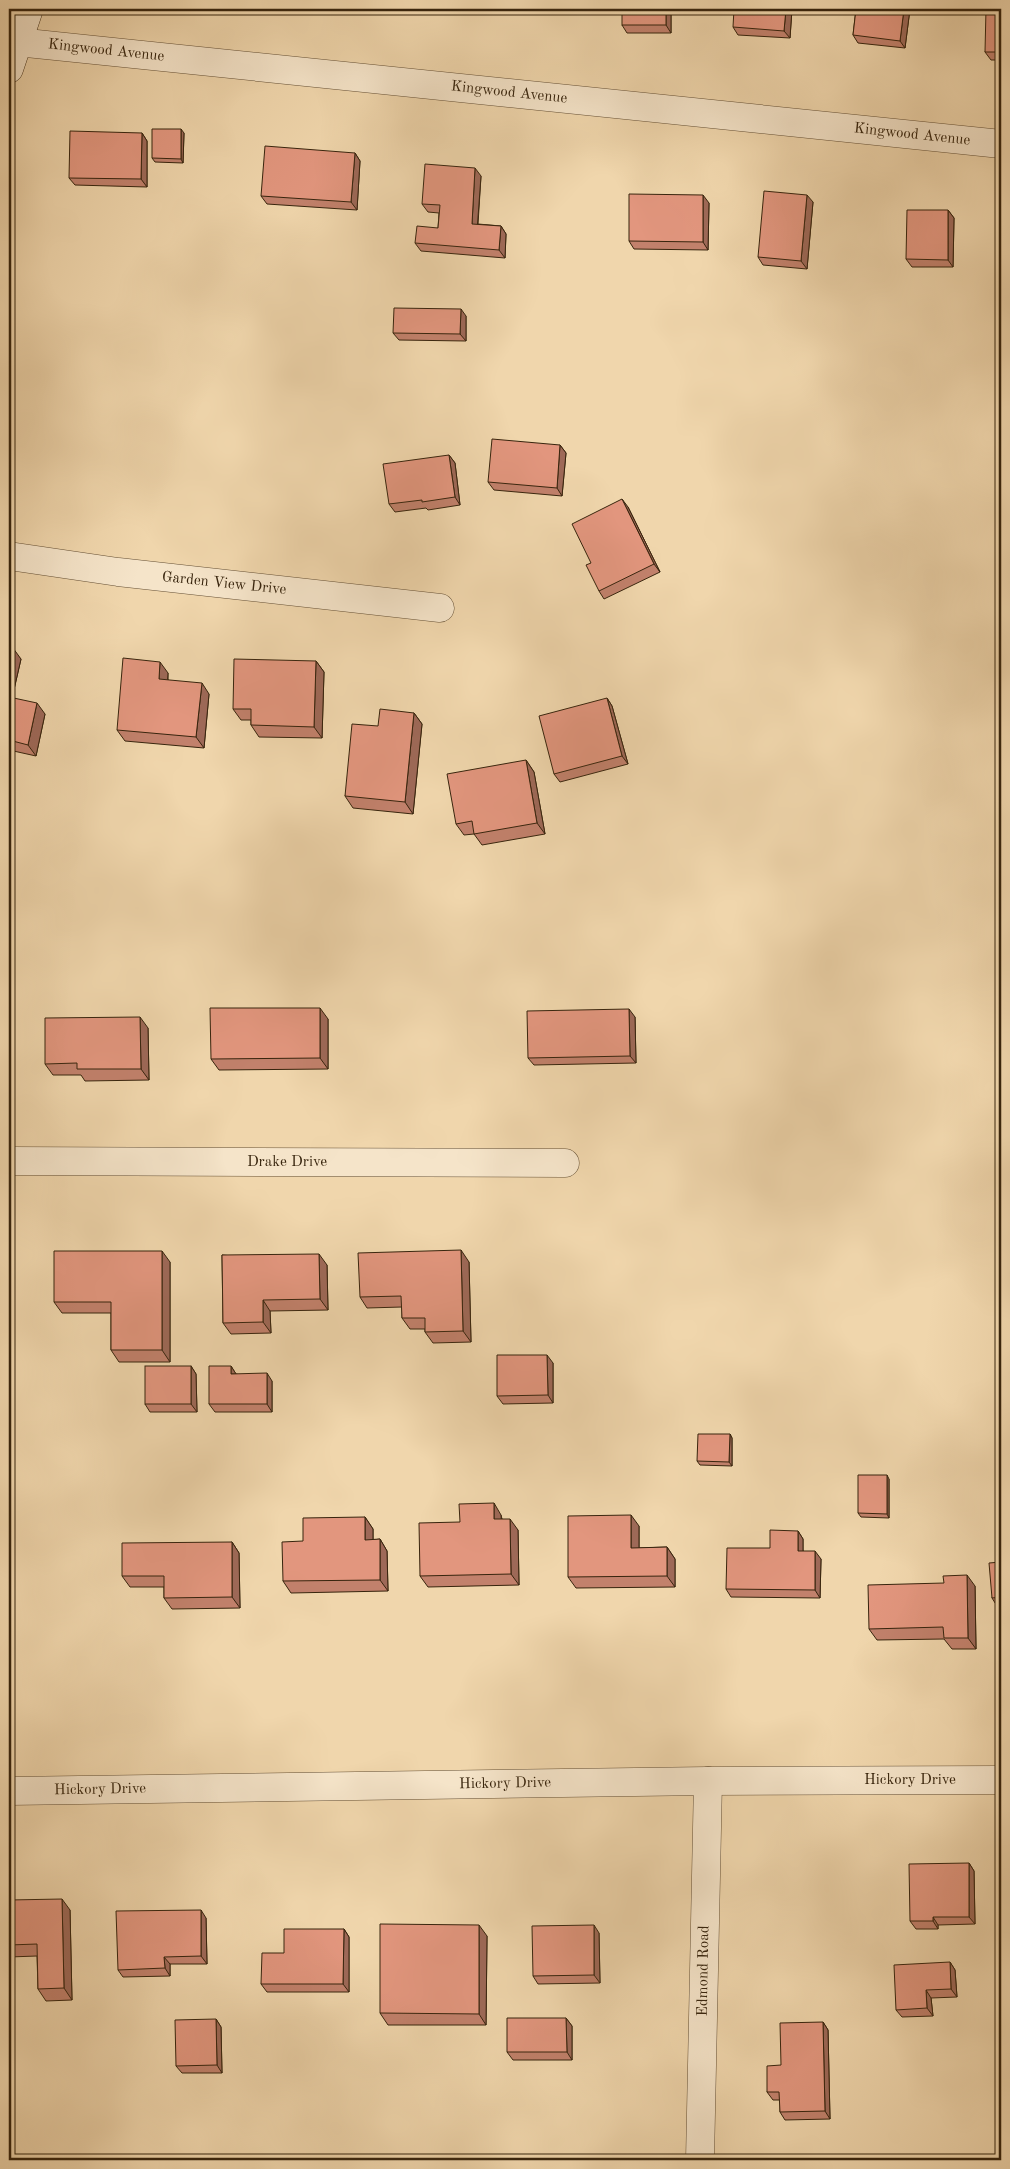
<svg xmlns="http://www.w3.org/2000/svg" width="1010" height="2169" font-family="'Old Standard TT',serif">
<rect width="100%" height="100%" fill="#f0d6ac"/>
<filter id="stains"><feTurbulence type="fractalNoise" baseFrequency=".004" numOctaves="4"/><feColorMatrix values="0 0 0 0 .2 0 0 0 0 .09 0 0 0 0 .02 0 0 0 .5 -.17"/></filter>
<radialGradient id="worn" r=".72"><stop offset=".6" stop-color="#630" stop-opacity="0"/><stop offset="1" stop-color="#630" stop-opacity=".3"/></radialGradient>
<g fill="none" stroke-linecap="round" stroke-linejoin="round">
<!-- street casing -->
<g stroke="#655035" stroke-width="29">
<g id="street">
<path d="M17 42 1001 144"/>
<path d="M9 556 118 572 440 608"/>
<path d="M9 1161 565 1163"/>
<path d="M9 1791 708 1781 1001 1780"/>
<path d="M700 2160 708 1781"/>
</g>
</g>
<!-- secondary casing -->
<g stroke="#37240d" stroke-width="29">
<path id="secondary" d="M9 69 29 9"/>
</g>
<!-- street -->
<use href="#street" stroke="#f5e4c9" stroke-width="28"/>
<!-- secondary -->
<use href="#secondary" stroke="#f5e4c9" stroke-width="28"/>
</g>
<!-- wall -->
<g fill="#c2816c" stroke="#37240d">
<path d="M126 9H191V12L127 10Z"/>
<path d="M468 9H550V10L470 11Z"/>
<path d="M671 9V33H627L622 25Z"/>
<path d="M792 9 790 38 738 35 733 27Z"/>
<path d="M856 9H910L905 48 858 43 853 35Z"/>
<path d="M1001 9V60H991L985 52Z"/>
<path d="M142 133 147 141V187L75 185 69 178Z"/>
<path d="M184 133 183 163 155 162 152 158Z"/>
<path d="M355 153 360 161 357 210 267 204 261 196Z"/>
<path d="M481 176 478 224 501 226 506 234 505 258 421 251 415 243 438 228 439 213 428 212 422 204Z"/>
<path d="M813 202 807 269 763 265 758 257Z"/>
<path d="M709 203 708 250 634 249 629 241Z"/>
<path d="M948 210 954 218 953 267H912L906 259Z"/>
<path d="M466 316V341L399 340 393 333Z"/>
<path d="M560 445 566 453 562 496 494 490 488 482Z"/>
<path d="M449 455 455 463 460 505 428 510 426 508 395 512 389 504Z"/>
<path d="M628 507 660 572 604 599 599 591Z"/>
<path d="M9 647 21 659 12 698 45 714 36 756 9 750Z"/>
<path d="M316 661 324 672 322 738 259 737 251 725V720H241L233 709Z"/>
<path d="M168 673V680L209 694 204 748 125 741 117 730Z"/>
<path d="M607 698 612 706 628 764 560 782 554 774Z"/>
<path d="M414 713 422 724 413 814 353 808 345 796 378 726Z"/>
<path d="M526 760 534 772 545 834 482 845 474 834 464 835 456 824Z"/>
<path d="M635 1017 636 1063 534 1065 528 1058Z"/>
<path d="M328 1019V1069L219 1070 211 1059Z"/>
<path d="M148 1028 149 1080 85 1081 81 1075H53L45 1064Z"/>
<path d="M222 1255 327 1265 328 1310 270 1311 271 1333 231 1334 223 1323Z"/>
<path d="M170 1262V1362H119L111 1350V1313H62L54 1302Z"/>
<path d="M469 1262 471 1342 433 1343 425 1332V1329H410L402 1318V1307L367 1308 360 1297Z"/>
<path d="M553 1363V1403L503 1404 497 1396Z"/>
<path d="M191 1366 196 1374 197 1412H150L145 1404Z"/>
<path d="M231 1366 236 1374 272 1381V1412H215L209 1404Z"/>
<path d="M730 1434 732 1438V1466L700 1465 697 1461Z"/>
<path d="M889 1479V1518L861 1517 858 1513Z"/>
<path d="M501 1515 502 1519 518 1530 519 1585 428 1587 420 1576 460 1522Z"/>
<path d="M365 1517 373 1529V1540L380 1539 387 1551 388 1591 291 1593 283 1581 303 1541Z"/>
<path d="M639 1526V1548L667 1547 675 1559V1587L576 1588 568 1577Z"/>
<path d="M798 1531 803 1539V1551L821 1559 820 1598 731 1597 726 1589 770 1548Z"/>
<path d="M232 1542 239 1553 240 1608 172 1609 164 1598V1587H130L122 1576Z"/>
<path d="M1001 1562V1606H997L992 1598Z"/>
<path d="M975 1586 976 1649H952L944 1639 877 1640 869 1629Z"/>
<path d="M969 1863 974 1871 975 1924 938 1925V1929H916L910 1921Z"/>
<path d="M9 1900 70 1910 72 2000 46 2001 38 1989 37 1956 9 1957Z"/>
<path d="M206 1918 207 1964H170V1976L123 1977 118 1970Z"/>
<path d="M344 1929 349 1937V1992H267L261 1984 284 1953Z"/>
<path d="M599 1933 600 1983 538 1984 533 1976Z"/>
<path d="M487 1936 486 2025H388L380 2013Z"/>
<path d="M950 1962 955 1970 957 1997 931 1998 933 2016 902 2017 896 2010Z"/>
<path d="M566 2018 572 2026V2060H513L507 2052Z"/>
<path d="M216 2019 221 2027 222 2073H182L176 2066Z"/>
<path d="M823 2022 828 2030 830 2119 785 2120 780 2112V2100H773L767 2092 781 2065Z"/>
</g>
<!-- shaded-wall -->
<g fill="#9e6958" stroke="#37240d">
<path d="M666 9H671V33L666 25Z"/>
<path d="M786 9H792L790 38 784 31Z"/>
<path d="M904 9H910L905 48 900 41Z"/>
<path d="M181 129 184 133 183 163 181 159Z"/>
<path d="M142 133 147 141V187L141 179Z"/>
<path d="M355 153 360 161 357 210 351 202Z"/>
<path d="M475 168 481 176 477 231 472 224Z"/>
<path d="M703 195 709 203 708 250 703 242Z"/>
<path d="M807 195 813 202 807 269 801 261Z"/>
<path d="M948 210 954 218 953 267 948 260Z"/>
<path d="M501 226 506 234 505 258 499 250Z"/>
<path d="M461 309 466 316V341L460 334Z"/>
<path d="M560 445 566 453 562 496 557 488Z"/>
<path d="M449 455 455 463 460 505 455 497Z"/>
<path d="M622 499 628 507 660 572 654 564Z"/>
<path d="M13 648 21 659 10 707 9 704V667Z"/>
<path d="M316 661 324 672 322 738 314 727Z"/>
<path d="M160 662 168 673 167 690 159 679Z"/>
<path d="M202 683 209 694 204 748 196 737Z"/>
<path d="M607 698 612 706 628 764 622 756Z"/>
<path d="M37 703 45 714 36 756 28 745Z"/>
<path d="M414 713 422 724 413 814 405 802Z"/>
<path d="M526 760 534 772 545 834 537 823Z"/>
<path d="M320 1008 328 1019V1069L320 1058Z"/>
<path d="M629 1009 635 1017 636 1063 630 1056Z"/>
<path d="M140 1017 148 1028 149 1080 141 1069Z"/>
<path d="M461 1250 469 1262 471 1342 463 1331Z"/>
<path d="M162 1251 170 1262V1362L162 1350Z"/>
<path d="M319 1254 327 1265 328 1310 320 1299Z"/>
<path d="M263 1300 270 1311 271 1333 263 1322Z"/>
<path d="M547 1355 553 1363V1403L548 1395Z"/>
<path d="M191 1366 196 1374 197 1412 191 1404Z"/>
<path d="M231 1366 236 1374H231Z"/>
<path d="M267 1373 272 1381V1412L267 1404Z"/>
<path d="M730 1434 732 1438V1466L729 1462Z"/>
<path d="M887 1475 889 1479V1518L887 1514Z"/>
<path d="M494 1503 501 1515 502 1530 494 1519Z"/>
<path d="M631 1515 639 1526V1559L631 1548Z"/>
<path d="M365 1517 373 1529V1551L365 1540Z"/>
<path d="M510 1519 518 1530 519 1585 511 1574Z"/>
<path d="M798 1531 803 1539V1559L798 1551Z"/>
<path d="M380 1539 387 1551 388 1591 380 1580Z"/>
<path d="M232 1542 239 1553 240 1608 232 1597Z"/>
<path d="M667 1547 675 1559V1587L667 1576Z"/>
<path d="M815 1551 821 1559 820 1598 815 1590Z"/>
<path d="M967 1575 975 1586 976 1649 968 1638Z"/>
<path d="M969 1863 974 1871 975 1924 969 1917Z"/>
<path d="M62 1899 70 1910 72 2000 64 1988Z"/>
<path d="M201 1910 206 1918 207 1964 201 1956Z"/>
<path d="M933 1917 938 1925V1929L933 1921Z"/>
<path d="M479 1925 487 1936 486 2025 479 2014Z"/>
<path d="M594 1925 599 1933 600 1983 594 1975Z"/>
<path d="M344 1929 349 1937V1992L343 1984Z"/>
<path d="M164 1957 170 1964V1976L165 1968Z"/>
<path d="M950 1962 955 1970 957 1997 951 1989Z"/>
<path d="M926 1990 931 1998 933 2016 927 2008Z"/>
<path d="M566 2018 572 2026V2060L567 2052Z"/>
<path d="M216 2019 221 2027 222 2073 217 2065Z"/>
<path d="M823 2022 828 2030 830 2119 825 2111Z"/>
</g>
<!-- building -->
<g fill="#e2967e" stroke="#37240d">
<rect x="622" y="9" width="44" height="16"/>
<path d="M734 9H786L784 31 733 27Z"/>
<path d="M856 9H904L900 41 853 35Z"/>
<path d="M986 9H1001V52H985Z"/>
<path d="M152 129H181V159L152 158Z"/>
<path d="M70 131 142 133 141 179 69 178Z"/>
<path d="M265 146 355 153 351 202 261 196Z"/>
<path d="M425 164 475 168 472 224 501 226 499 250 415 243 417 226 438 228 440 205 422 204Z"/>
<path d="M764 191 807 195 801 261 758 257Z"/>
<path d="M629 194 703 195V242L629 241Z"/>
<path d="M907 210H948V260L906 259Z"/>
<path d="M394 308 461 309 460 334 393 333Z"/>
<path d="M492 439 560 445 557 488 488 482Z"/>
<path d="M449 455 455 497 422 502V500L389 504 383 464Z"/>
<path d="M622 499 654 564 599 591 586 565 591 563 572 524Z"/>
<path d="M9 647 13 648 9 667Z"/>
<path d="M123 658 160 662 159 679 202 683 196 737 117 730Z"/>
<path d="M234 659 316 661 314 727 251 725V709H233Z"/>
<path d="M9 697 37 703 28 745 9 740Z"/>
<path d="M607 698 622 756 554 774 539 716Z"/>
<path d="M380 709 414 713 405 802 345 796 352 724 378 726Z"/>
<path d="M526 760 537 823 474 834 472 821 456 824 447 774Z"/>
<path d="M210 1008H320V1058L211 1059Z"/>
<path d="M629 1009 630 1056 528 1058 527 1011Z"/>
<path d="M140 1017 141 1069H77V1063L45 1064V1018Z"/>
<path d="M461 1250 463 1331 425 1332V1318H402L401 1296 360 1297 358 1253Z"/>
<path d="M54 1251H162V1350H111V1302H54Z"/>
<path d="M319 1254 320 1299 263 1300V1322L223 1323 222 1255Z"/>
<path d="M497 1355H547L548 1395 497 1396Z"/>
<rect x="145" y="1366" width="46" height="38"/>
<path d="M209 1366H231V1374L267 1373V1404H209Z"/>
<path d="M698 1434H730L729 1462 697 1461Z"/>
<path d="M858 1475H887V1514L858 1513Z"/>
<path d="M494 1503V1519H510L511 1574 420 1576 419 1523 460 1522 459 1504Z"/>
<path d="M631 1515V1548L667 1547V1576L568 1577V1516Z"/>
<path d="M365 1517V1540L380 1539V1580L283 1581 282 1542 303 1541V1518Z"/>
<path d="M770 1530 798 1531V1551H815V1590L726 1589 727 1548H770Z"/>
<path d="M232 1542V1597L164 1598V1576H122V1543Z"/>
<path d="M1001 1562V1597L992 1598 989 1563Z"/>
<path d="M967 1575 968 1638H944L943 1627 869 1629 868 1585 944 1583 943 1576Z"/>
<path d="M969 1863V1917H933V1921H910L909 1864Z"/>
<path d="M62 1899 64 1988 38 1989 37 1944 9 1945V1900Z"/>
<path d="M201 1910V1956L164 1957 165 1968 118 1970 116 1911Z"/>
<path d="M380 1924 479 1925V2014L380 2013Z"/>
<path d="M594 1925V1975L533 1976 532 1926Z"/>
<path d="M284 1929H344L343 1984H261L262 1953H284Z"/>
<path d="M950 1962 951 1989 926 1990 927 2008 896 2010 894 1965Z"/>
<path d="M507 2018H566L567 2052H507Z"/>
<path d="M216 2019 217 2065 176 2066 175 2020Z"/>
<path d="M823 2022 825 2111 780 2112 779 2092H767V2066L781 2065 780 2023Z"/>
</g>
<g text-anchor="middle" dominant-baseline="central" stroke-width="4" stroke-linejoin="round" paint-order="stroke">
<!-- street labels -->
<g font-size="15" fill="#37240d" stroke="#f5e4c9">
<text transform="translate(106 51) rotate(6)">Kingwood Avenue</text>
<text transform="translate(509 93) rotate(6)">Kingwood Avenue</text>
<text transform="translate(912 135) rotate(6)">Kingwood Avenue</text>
<text transform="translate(224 584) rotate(6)">Garden View Drive</text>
<text x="287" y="1162">Drake Drive</text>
<text x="910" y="1780">Hickory Drive</text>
<text transform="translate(505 1784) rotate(-1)">Hickory Drive</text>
<text transform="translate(100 1790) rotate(-1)">Hickory Drive</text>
<text transform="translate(704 1971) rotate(-89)">Edmond Road</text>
</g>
</g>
<!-- margin -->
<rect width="1010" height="2169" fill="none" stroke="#f0d6ac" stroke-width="30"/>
<rect x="10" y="10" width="990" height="2149" fill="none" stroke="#37240d" stroke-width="2.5"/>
<rect x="15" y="15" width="980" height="2139" fill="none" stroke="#37240d"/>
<rect width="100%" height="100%" filter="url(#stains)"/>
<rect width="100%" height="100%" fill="url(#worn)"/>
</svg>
